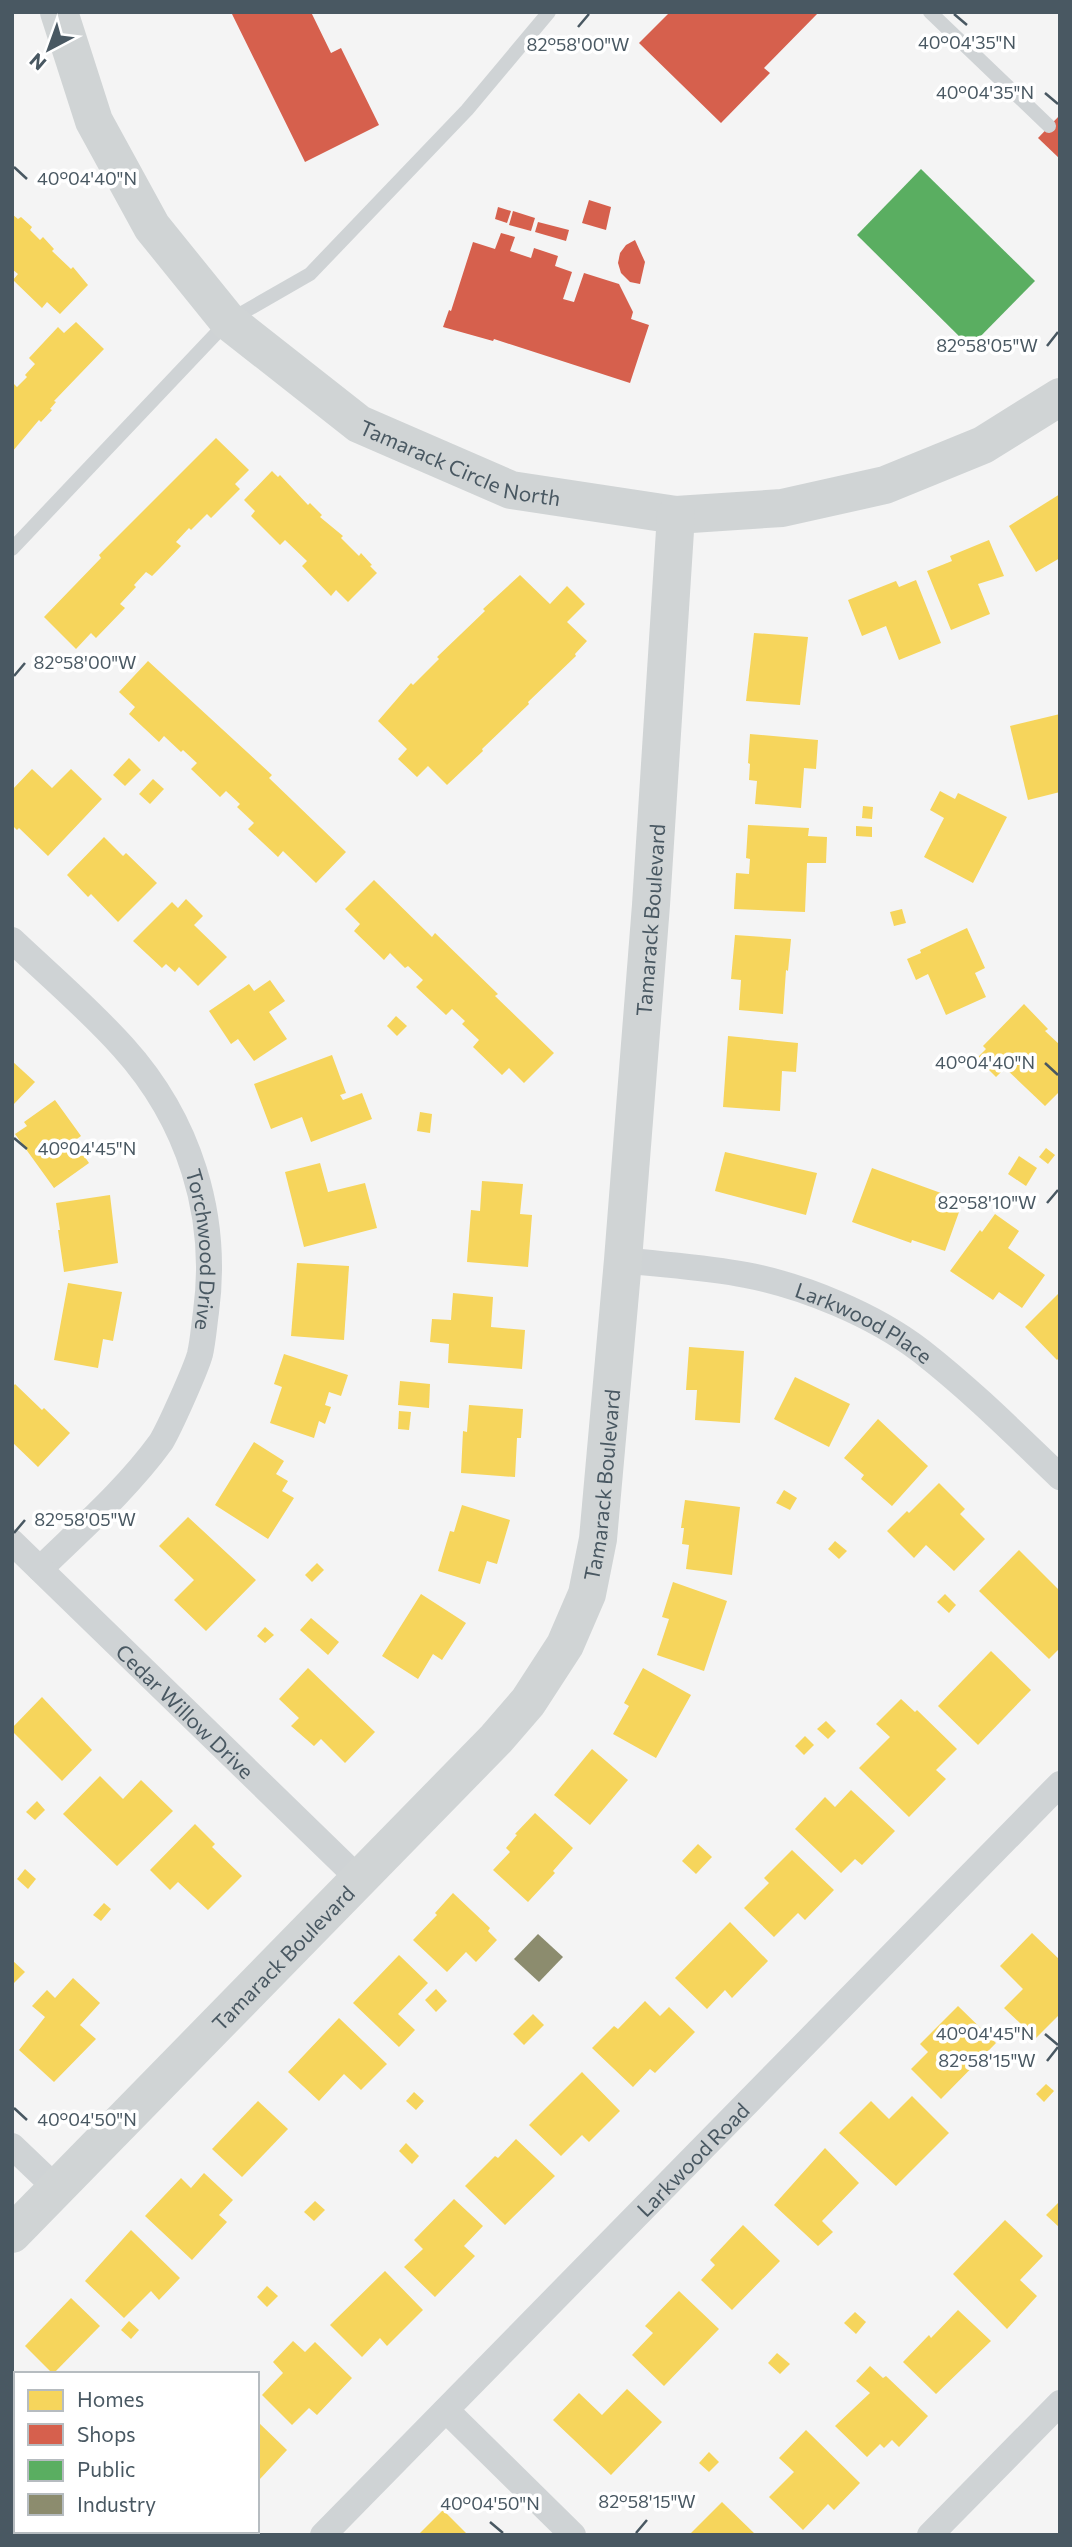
<svg xmlns="http://www.w3.org/2000/svg" width="1072" height="2547" font-family="Commissioner,sans-serif">
<rect width="100%" height="100%" fill="#f4f4f4"/>
<!-- homes -->
<g fill="#f6d55c">
<path d="M12 214 18 219 21 217 32 227 30 230 40 240 43 237 54 249 52 251 71 269 73 267 88 285 60 314 47 302 42 308 13 280 18 274 12 269Z"/>
<path d="M76 322 104 349 54 401 56 402 50 409 52 410 41 422 39 420 12 452V382L17 387 27 377 25 375 35 364 29 358 58 327 64 333Z"/>
<path d="M216 438 249 470 235 484 240 489 211 518 207 514 191 530 189 528 176 542 181 546 159 569 152 576 146 572 134 585 136 587 120 604 125 608 96 638 91 633 76 649 44 617 101 558 99 555Z"/>
<path d="M272 471 278 477 280 475 308 505 310 503 322 515 320 517 343 536 341 538 359 556 361 553 372 565 370 566 377 573 348 602 336 590 331 596 302 566 307 561 285 540 280 545 251 516 255 511 244 500Z"/>
<path d="M1060 494V558L1036 572 1009 526Z"/>
<path d="M989 540 1004 576 978 584 990 614 951 630 927 571 952 561 950 556Z"/>
<path d="M520 575 550 604 567 586 585 604 567 622 587 641 575 654 576 656 528 702 529 704 482 749 483 751 447 785 428 766 417 777 398 759 407 749 378 721 411 683 413 685 439 659 437 657 485 611 483 609Z"/>
<path d="M916 580 941 643 899 660 886 626 862 636 848 600 896 581 899 587Z"/>
<path d="M754 633 808 637 800 705 746 701Z"/>
<path d="M148 661 272 775 269 778 346 852 316 883 283 851 278 857 248 829 254 823 237 807 240 804 226 791 220 797 191 769 197 763 183 750 181 752 164 736 159 742 129 714 135 707 119 692Z"/>
<path d="M1060 714V792L1028 800 1010 726Z"/>
<path d="M750 734 818 740 816 769 804 768 801 808 755 804 757 781 749 780 750 764 748 763Z"/>
<path d="M129 758 141 770 125 786 113 775Z"/>
<path d="M32 769 52 788 71 769 102 799 48 856 19 828 17 830 12 825V790Z"/>
<path d="M153 779 164 789 150 804 139 794Z"/>
<path d="M940 791 955 799 958 793 1007 817 973 883 924 857 944 818 930 810Z"/>
<path d="M863 806 873 807 872 819 862 818Z"/>
<path d="M748 825 809 828 808 836 827 837 826 863H807L805 912 734 909 736 873 749 874 750 859 746 858Z"/>
<path d="M856 826 872 827V837L856 836Z"/>
<path d="M104 837 123 856 126 853 157 883 118 922 91 894 88 897 67 875Z"/>
<path d="M374 880 432 937 435 933 498 994 495 996 554 1053 524 1083 509 1068 502 1075 473 1047 479 1040 462 1024 465 1021 452 1009 446 1015 416 987 423 980 408 966 405 968 390 953 384 960 354 931 360 924 345 909Z"/>
<path d="M186 899 203 916 194 925 227 957 198 986 179 967 175 972 166 964 162 968 133 941 172 902 178 908Z"/>
<path d="M902 909 906 923 894 926 890 912Z"/>
<path d="M967 928 985 968 975 973 986 997 946 1015 928 974 916 980 907 959 921 953 920 950Z"/>
<path d="M735 935 791 939 788 971 786 970 783 1014 739 1010 741 980 731 979Z"/>
<path d="M270 980 285 1001 269 1012 287 1039 254 1061 238 1039 231 1044 209 1011 249 984 254 991Z"/>
<path d="M1024 1004 1048 1029 1045 1031 1060 1045V1091L1045 1106 1005 1068 996 1077 977 1058 986 1049 983 1046Z"/>
<path d="M396 1016 407 1026 397 1036 387 1026Z"/>
<path d="M728 1036 798 1043 796 1072 782 1071 780 1111 723 1107Z"/>
<path d="M332 1055 346 1093 340 1095 343 1100 362 1093 372 1119 311 1142 302 1117 271 1129 254 1084Z"/>
<path d="M12 1061 35 1082 12 1106Z"/>
<path d="M55 1100 81 1136 74 1141 89 1163 54 1188 15 1134 27 1126 24 1122Z"/>
<path d="M420 1112 432 1114 430 1133 417 1131Z"/>
<path d="M1046 1148 1055 1155 1048 1164 1039 1157Z"/>
<path d="M725 1152 817 1173 806 1215 715 1191Z"/>
<path d="M1019 1156 1037 1168 1026 1186 1008 1174Z"/>
<path d="M320 1163 328 1192 365 1183 377 1228 304 1247 285 1172Z"/>
<path d="M872 1168 963 1201 945 1251 912 1240 911 1243 852 1222Z"/>
<path d="M482 1181 523 1184 520 1214 532 1215 528 1267 467 1262 471 1210 480 1211Z"/>
<path d="M110 1195 118 1263 64 1272 58 1230H60L56 1203Z"/>
<path d="M995 1214 1019 1231 1008 1248 1045 1275 1022 1308 999 1292 993 1300 950 1271 980 1230 982 1232Z"/>
<path d="M297 1263 349 1266 344 1340 291 1336Z"/>
<path d="M68 1283 122 1292 113 1341 103 1339 98 1368 54 1360Z"/>
<path d="M1060 1292V1357L1057 1360 1025 1327Z"/>
<path d="M453 1293 493 1297 491 1327 525 1330 522 1369 448 1363 449 1344 430 1342 432 1319 451 1320Z"/>
<path d="M689 1347 744 1351 740 1423 695 1420 697 1390H686Z"/>
<path d="M284 1354 348 1375 341 1396 329 1392 325 1405 331 1407 325 1424 319 1421 314 1438 270 1423 282 1387 274 1384Z"/>
<path d="M795 1377 850 1404 829 1447 774 1419Z"/>
<path d="M400 1381 430 1384 429 1408 398 1405Z"/>
<path d="M15 1384 42 1410 44 1408 70 1433 38 1467 12 1442V1388Z"/>
<path d="M469 1405 523 1409 521 1438H517L515 1477 461 1473 463 1431 467 1432Z"/>
<path d="M399 1411 411 1412 409 1430 398 1429Z"/>
<path d="M878 1419 928 1466 892 1506 861 1479 864 1475 844 1458Z"/>
<path d="M254 1442 284 1461 276 1474 288 1481 282 1491 294 1498 268 1539 215 1505Z"/>
<path d="M939 1483 965 1509 960 1514 985 1539 954 1571 926 1545 914 1558 887 1531 907 1511 909 1513Z"/>
<path d="M784 1490 797 1498 790 1510 776 1503Z"/>
<path d="M685 1500 740 1507 732 1575 686 1569 689 1545 682 1544 684 1528H681Z"/>
<path d="M462 1505 510 1520 497 1564 487 1561 480 1584 438 1571 450 1531 454 1532Z"/>
<path d="M188 1517 256 1580 206 1631 174 1600 194 1580 159 1546Z"/>
<path d="M835 1541 847 1551 839 1559 828 1549Z"/>
<path d="M1019 1550 1060 1591V1648L1049 1659 979 1591Z"/>
<path d="M317 1563 324 1570 312 1582 305 1575Z"/>
<path d="M673 1582 727 1601 704 1671 657 1655 669 1619 662 1617Z"/>
<path d="M421 1594 466 1623 442 1660 433 1654 418 1679 382 1656Z"/>
<path d="M945 1594 956 1605 949 1613 937 1602Z"/>
<path d="M311 1618 339 1642 328 1655 300 1630Z"/>
<path d="M265 1627 274 1635 265 1643 257 1636Z"/>
<path d="M991 1651 1031 1690 978 1745 938 1706Z"/>
<path d="M308 1668 375 1732 345 1763 321 1739 314 1746 291 1726 299 1718 279 1699Z"/>
<path d="M643 1668 691 1695 656 1758 613 1734 629 1706 624 1703Z"/>
<path d="M42 1697 92 1750 62 1781 12 1731V1728Z"/>
<path d="M901 1699 915 1712 917 1710 957 1749 936 1770 946 1779 909 1817 859 1768 890 1737 876 1724Z"/>
<path d="M826 1721 836 1731 828 1739 817 1729Z"/>
<path d="M805 1736 814 1745 804 1755 795 1746Z"/>
<path d="M592 1749 628 1780 590 1825 554 1795Z"/>
<path d="M100 1776 123 1799 141 1780 173 1811 117 1866 63 1814Z"/>
<path d="M851 1790 895 1831 862 1865 855 1859 841 1873 795 1829 825 1797 835 1807Z"/>
<path d="M37 1801 45 1810 35 1820 26 1812Z"/>
<path d="M535 1813 573 1848 553 1871 555 1873 528 1902 493 1870 510 1852 506 1848 517 1835 515 1834Z"/>
<path d="M195 1824 215 1844 212 1847 242 1876 208 1910 178 1882 170 1890 150 1870Z"/>
<path d="M698 1844 712 1857 696 1874 682 1861Z"/>
<path d="M792 1850 834 1890 805 1920 798 1913 774 1937 744 1908 769 1883 764 1878Z"/>
<path d="M25 1869 36 1879 28 1889 17 1879Z"/>
<path d="M453 1893 490 1928 488 1931 497 1940 476 1962 466 1952 447 1972 413 1940 437 1915 435 1913Z"/>
<path d="M104 1903 111 1909 101 1921 93 1915Z"/>
<path d="M730 1922 768 1961 732 1998 725 1990 707 2009 675 1978Z"/>
<path d="M1032 1933 1060 1960V2014L1036 2038 1004 2008 1023 1989 1000 1966Z"/>
<path d="M399 1955 428 1983 398 2014 415 2030 399 2047 353 2003Z"/>
<path d="M12 1960 25 1972 12 1985Z"/>
<path d="M73 1978 100 2003 80 2025 96 2039 54 2082 19 2050 45 2017 32 2006 47 1990 55 1998Z"/>
<path d="M436 1989 447 2001 436 2012 425 2000Z"/>
<path d="M645 2001 660 2016 669 2007 695 2032 655 2073 650 2069 633 2087 592 2048 614 2026 618 2029Z"/>
<path d="M958 2006 996 2043 941 2099 911 2069 928 2052 920 2044Z"/>
<path d="M533 2014 544 2025 524 2045 513 2034Z"/>
<path d="M339 2018 387 2064 361 2090 344 2074 319 2101 288 2072Z"/>
<path d="M582 2072 620 2111 589 2142 582 2135 561 2156 529 2125Z"/>
<path d="M1046 2084 1054 2091 1044 2102 1036 2094Z"/>
<path d="M414 2092 424 2101 416 2110 406 2101Z"/>
<path d="M912 2096 949 2133 896 2186 839 2133 871 2101 889 2119Z"/>
<path d="M258 2101 288 2129 242 2177 212 2149Z"/>
<path d="M516 2139 555 2176 505 2225 465 2186 495 2156 498 2158Z"/>
<path d="M406 2143 419 2156 412 2164 399 2151Z"/>
<path d="M825 2148 859 2183 822 2221 833 2232 818 2246 774 2205Z"/>
<path d="M204 2173 233 2200 219 2215 227 2222 192 2260 145 2216 181 2178 191 2188Z"/>
<path d="M454 2199 483 2226 464 2246 475 2256 435 2297 404 2267 423 2249 414 2240Z"/>
<path d="M315 2201 325 2210 314 2221 304 2212Z"/>
<path d="M1060 2201V2228L1046 2215Z"/>
<path d="M1005 2220 1043 2256 1020 2280 1037 2296 1007 2329 953 2274Z"/>
<path d="M743 2225 780 2261 732 2310 701 2280 715 2265 710 2260Z"/>
<path d="M131 2230 180 2278 159 2300 151 2291 124 2318 85 2281Z"/>
<path d="M385 2271 423 2310 387 2346 380 2338 362 2357 330 2325Z"/>
<path d="M267 2286 278 2296 267 2307 257 2297Z"/>
<path d="M679 2291 719 2329 664 2386 632 2355 653 2333 645 2326Z"/>
<path d="M71 2298 100 2326 53 2374 25 2346Z"/>
<path d="M958 2310 991 2341 936 2394 903 2362 929 2335 931 2338Z"/>
<path d="M855 2312 866 2322 856 2334 844 2323Z"/>
<path d="M129 2321 139 2330 131 2339 121 2330Z"/>
<path d="M293 2341 305 2352 315 2342 352 2378 317 2415 309 2408 292 2425 262 2395 283 2373 273 2362Z"/>
<path d="M777 2353 790 2364 780 2374 768 2363Z"/>
<path d="M870 2366 883 2378 886 2376 928 2416 899 2447 892 2440 884 2448 880 2444 867 2457 835 2426 870 2393 856 2381Z"/>
<path d="M12 2380 16 2384V2429L12 2432Z"/>
<path d="M627 2389 662 2422 611 2475 553 2420 579 2393 602 2415Z"/>
<path d="M257 2421 287 2450 259 2480 257 2478Z"/>
<path d="M806 2430 860 2483 834 2510 828 2504 803 2530 769 2497 794 2472 779 2458Z"/>
<path d="M709 2452 719 2462 709 2472 699 2463Z"/>
<path d="M722 2502 756 2535H689Z"/>
<path d="M443 2510 468 2535H418Z"/>
<path d="M136 2531H205L201 2535H140Z"/>
</g>
<!-- shops -->
<g fill="#d6604d">
<path d="M231 12H311L331 53 341 48 379 125 305 162Z"/>
<path d="M670 12H819L764 68 770 73 721 123 639 43Z"/>
<path d="M1060 115V159L1038 138Z"/>
<path d="M589 200 611 207 606 230 582 223Z"/>
<path d="M498 207 511 211 507 223 495 219Z"/>
<path d="M513 211 535 218 531 231 509 225Z"/>
<path d="M538 222 569 230 566 241 535 232Z"/>
<path d="M501 233 515 237 510 251 531 258 534 248 558 256 555 266 572 272 563 299 574 302 584 273 619 284 633 312 631 319 649 325 630 383 494 339 493 341 443 327 449 310 451 311 473 242 495 249Z"/>
<path d="M635 240 645 262 640 284 630 282 621 273 618 263 620 253 626 245Z"/>
</g>
<!-- public -->
<path fill="#5aae61" d="M921 169 1035 281 970 347 857 235Z"/>
<!-- industry -->
<path fill="#8c8c6e" d="M538 1934 563 1957 539 1982 514 1959Z"/>
<g fill="none" stroke-linecap="round" stroke-linejoin="round">
<!-- lane -->
<g stroke="#cfd3d5" stroke-width="14">
<path d="M930 12 1049 126"/>
<path d="M12 549 228 321 310 274 467 110 549 12"/>
</g>
<!-- street -->
<g stroke="#cfd3d5" stroke-width="26">
<path id="s1" d="M12 940C49 975 89 1009 123 1047 189 1120 219 1215 206 1312 204 1326 203 1341 200 1354 196 1369 169 1429 161 1442 127 1489 81 1529 40 1569"/>
<path id="s2" d="M623 1260C664 1265 706 1267 746 1275 804 1286 874 1315 921 1351 971 1390 1015 1434 1060 1477"/>
<path id="s3" d="M12 1542 359 1879"/>
<path d="M12 2146 56 2188"/>
<path d="M446 2410 573 2535"/>
<path id="s4" d="M323 2535 1060 1784"/>
<path d="M930 2535 1060 2403"/>
</g>
<!-- secondary -->
<g stroke="#d0d4d5" stroke-width="38">
<path id="s5" d="M59 12 94 121 152 227 228 321 359 424 511 490 676 515 782 508 885 485 983 445 1060 397"/>
<path id="s6" d="M12 2234 496 1739 528 1702 565 1645 587 1594 598 1539 623 1260 651 905 676 515"/>
</g>
</g>
<!-- ticks -->
<path fill="none" stroke="#495862" stroke-width="2.5" d="M954 14 967 25M578 27 589 14M1045 93 1058 104M14 167 27 179M1047 346 1058 332M14 676 25 663M1045 1063 1058 1075M14 1138 27 1149M1047 1203 1058 1190M14 1533 25 1520M1045 2034 1058 2045M1047 2061 1058 2047M14 2108 27 2120M490 2522 503 2533M636 2533 647 2520"/>
<g text-anchor="middle" dominant-baseline="central" stroke-width="7" stroke-linejoin="round" paint-order="stroke">
<!-- street labels -->
<g font-size="21" fill="#495862" stroke="#fff">
<text stroke="none"><textPath href="#s5" startOffset="632">Tamarack Circle North</textPath></text>
<text stroke="none"><textPath href="#s6" startOffset="1542">Tamarack Boulevard</textPath></text>
<text stroke="none"><textPath href="#s1" startOffset="378">Torchwood Drive</textPath></text>
<text stroke="none"><textPath href="#s2" startOffset="252">Larkwood Place</textPath></text>
<text stroke="none"><textPath href="#s6" startOffset="975">Tamarack Boulevard</textPath></text>
<text stroke="none"><textPath href="#s3" startOffset="242">Cedar Willow Drive</textPath></text>
<text stroke="none"><textPath href="#s6" startOffset="387">Tamarack Boulevard</textPath></text>
<text stroke="none"><textPath href="#s4" startOffset="527">Larkwood Road</textPath></text>
</g>
</g>
<g font-size="18" text-anchor="middle" fill="#495862" stroke="#fff" stroke-width="7" stroke-linejoin="round" paint-order="stroke">
<text x="967" y="49">40°04'35"N</text>
<text x="578" y="51">82°58'00"W</text>
<text x="985" y="99">40°04'35"N</text>
<text x="87" y="185">40°04'40"N</text>
<text x="987" y="352">82°58'05"W</text>
<text x="85" y="669">82°58'00"W</text>
<text x="985" y="1069">40°04'40"N</text>
<text x="87" y="1155">40°04'45"N</text>
<text x="987" y="1209">82°58'10"W</text>
<text x="85" y="1526">82°58'05"W</text>
<text x="985" y="2040">40°04'45"N</text>
<text x="987" y="2067">82°58'15"W</text>
<text x="87" y="2126">40°04'50"N</text>
<text x="647" y="2508">82°58'15"W</text>
<text x="490" y="2510">40°04'50"N</text>
</g>
<!-- border -->
<rect width="1072" height="2547" fill="none" stroke="#495862" stroke-width="28"/>
<!-- legend -->
<rect x="14" y="2372" width="245" height="161" fill="#ffffff" stroke="#b6bcc0" stroke-width="2"/>
<rect x="28" y="2390" width="35" height="21" fill="#f6d55c" stroke="#b6bcc0" stroke-width="2"/>
<text x="77" y="2407" font-size="21" fill="#495862">Homes</text>
<rect x="28" y="2424" width="35" height="21" fill="#d6604d" stroke="#b6bcc0" stroke-width="2"/>
<text x="77" y="2442" font-size="21" fill="#495862">Shops</text>
<rect x="28" y="2460" width="35" height="21" fill="#5aae61" stroke="#b6bcc0" stroke-width="2"/>
<text x="77" y="2477" font-size="21" fill="#495862">Public</text>
<rect x="28" y="2494" width="35" height="21" fill="#8c8c6e" stroke="#b6bcc0" stroke-width="2"/>
<text x="77" y="2512" font-size="21" fill="#495862">Industry</text>
<!-- north arrow -->
<g transform="translate(49 49) rotate(221)" stroke="#ffffff" stroke-width="5" paint-order="stroke">
<path d="M0-5L12 26L0 18L-12 26Z" fill="#495862"/>
<text y="-10" font-size="19" font-weight="bold" text-anchor="middle" fill="#495862">N</text>
</g>
</svg>
